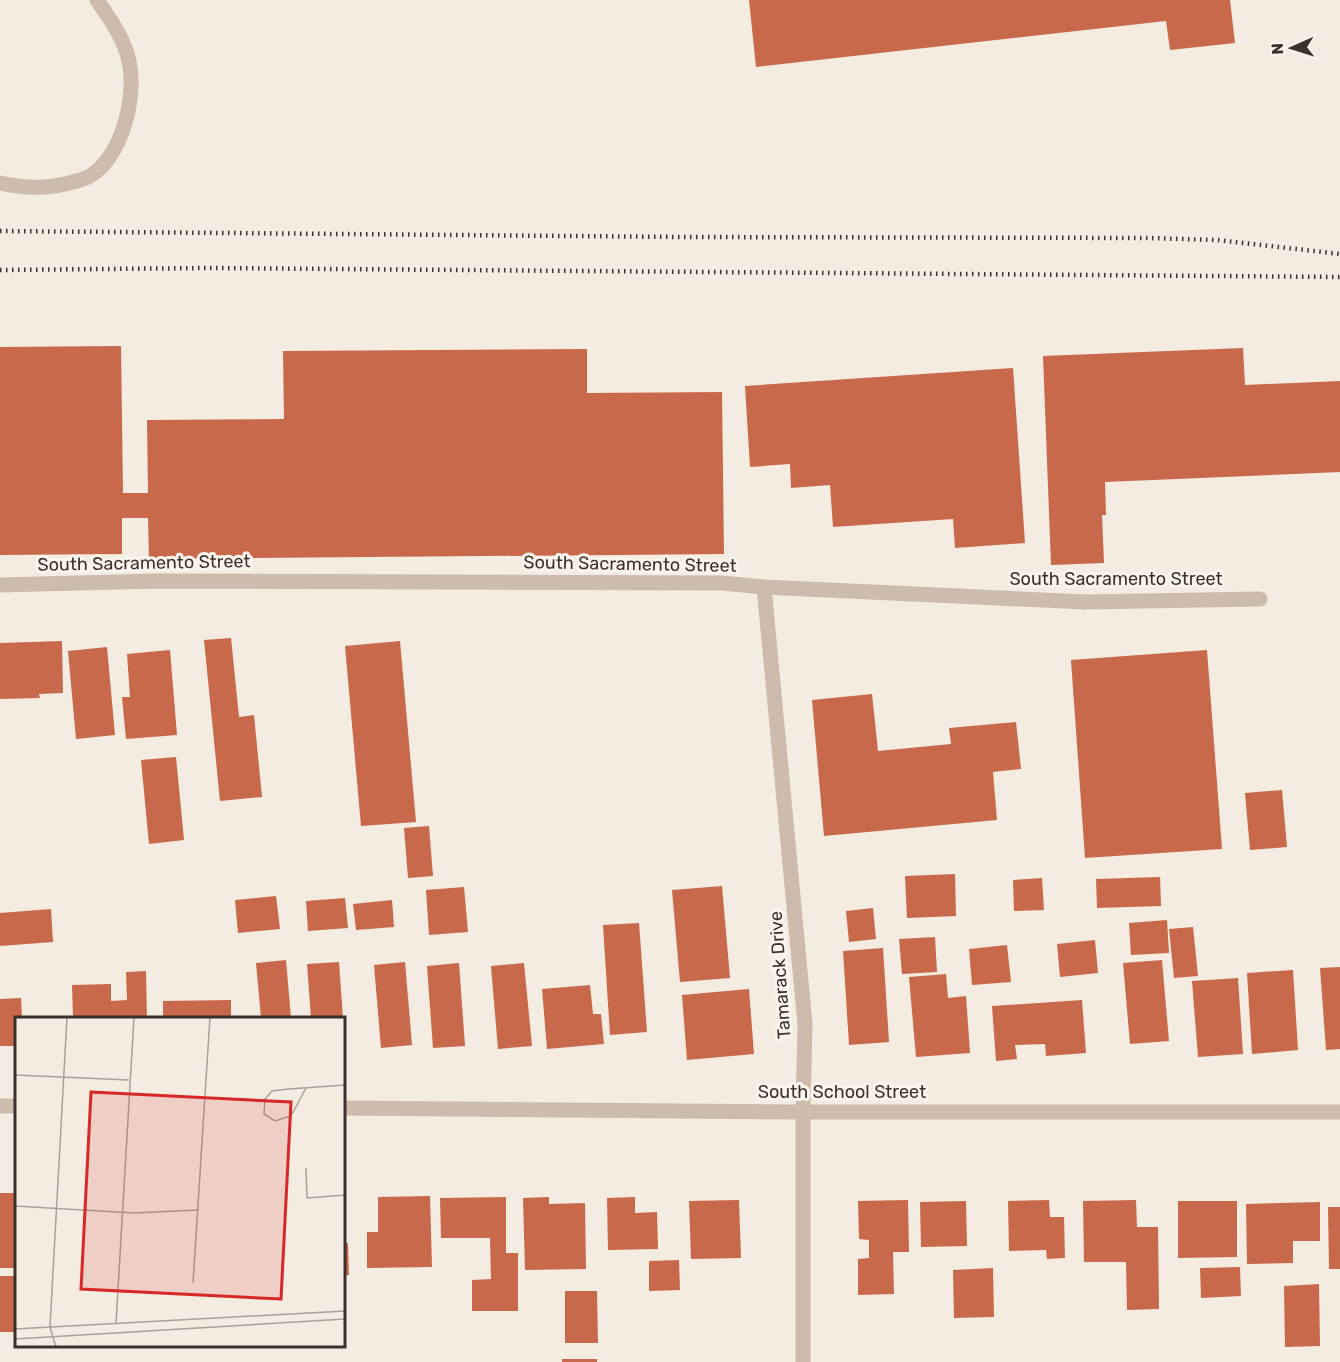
<svg xmlns="http://www.w3.org/2000/svg" width="1340" height="1362" font-family="Rubik,sans-serif">
<rect width="100%" height="100%" fill="#f4ebe1"/>
<!-- building -->
<g fill="#c8694b">
<path d="M749 0H1230L1235 43 1170 50 1166 21 756 67Z"/>
<path d="M121 346 123 493H148L147 420 284 419 283 351 587 349V393L722 392 724 554 149 559 148 518H122V554L0 555V347Z"/>
<path d="M1243 348 1245 385 1340 381V472L1105 482 1106 515H1102L1104 563 1051 565 1043 356Z"/>
<path d="M1013 368 1025 543 955 548 953 519 833 527 830 485 791 488 790 464 750 467 745 386Z"/>
<path d="M231 638 239 717 254 715 262 797 220 801 204 640Z"/>
<path d="M62 641 63 693 39 694 40 698 0 699V643Z"/>
<path d="M400 641 416 822 361 826 345 646Z"/>
<path d="M107 647 115 735 76 739 68 651Z"/>
<path d="M170 650 177 735 126 739 122 697H130L127 654Z"/>
<path d="M1207 650 1222 849 1085 858 1071 660Z"/>
<path d="M872 694 878 751 951 744 949 728 1016 722 1021 769 993 772 997 820 824 836 812 700Z"/>
<path d="M176 757 184 840 149 844 141 760Z"/>
<path d="M1282 790 1287 847 1250 850 1245 793Z"/>
<path d="M429 826 433 876 408 878 404 828Z"/>
<path d="M955 874 956 916 907 918 905 876Z"/>
<path d="M1160 877 1161 906 1097 908 1096 879Z"/>
<path d="M1042 878 1044 910 1014 911 1013 880Z"/>
<path d="M722 886 730 978 680 982 672 890Z"/>
<path d="M464 887 468 932 429 935 426 890Z"/>
<path d="M276 896 280 929 238 933 235 900Z"/>
<path d="M345 898 348 928 308 931 306 901Z"/>
<path d="M392 900 394 927 356 930 353 904Z"/>
<path d="M873 908 876 939 849 942 846 911Z"/>
<path d="M51 909 53 942 0 946V913Z"/>
<path d="M1167 920 1169 953 1131 955 1129 923Z"/>
<path d="M639 923 647 1032 610 1035 603 925Z"/>
<path d="M1193 927 1198 976 1174 978 1169 929Z"/>
<path d="M935 937 937 972 902 974 899 939Z"/>
<path d="M1095 940 1098 973 1060 977 1057 944Z"/>
<path d="M1007 945 1011 982 972 985 969 949Z"/>
<path d="M883 948 889 1042 849 1045 843 951Z"/>
<path d="M286 960 291 1018H261L256 963Z"/>
<path d="M1162 960 1169 1041 1130 1044 1123 963Z"/>
<path d="M339 962 343 1018H311L307 964Z"/>
<path d="M405 962 412 1045 381 1048 374 965Z"/>
<path d="M459 963 465 1046 433 1048 427 966Z"/>
<path d="M524 963 532 1046 498 1049 491 966Z"/>
<path d="M1340 967V1049L1326 1050 1320 968Z"/>
<path d="M1293 970 1298 1050 1252 1054 1247 973Z"/>
<path d="M146 971 147 1018H73L72 985 111 984V1001L127 1000 126 972Z"/>
<path d="M946 974 948 998 966 996 970 1053 916 1057 909 977Z"/>
<path d="M1238 978 1243 1054 1198 1057 1192 981Z"/>
<path d="M590 985 593 1014H601L604 1044 547 1049 542 989Z"/>
<path d="M749 989 754 1054 687 1060 682 995Z"/>
<path d="M21 998 22 1018H16V1046H0V999Z"/>
<path d="M231 1000V1018H163V1001Z"/>
<path d="M1082 1000 1086 1053 1046 1056 1045 1044 1015 1045 1017 1059 996 1061 992 1006Z"/>
<path d="M0 1193H15L16 1268H0Z"/>
<path d="M430 1196 432 1267 367 1268V1232H378V1197Z"/>
<path d="M506 1197V1253H518V1311H472V1280L491 1279 490 1238H441L440 1198Z"/>
<path d="M549 1197V1204L585 1203 586 1269 525 1270 523 1198Z"/>
<path d="M635 1197V1213L657 1212 658 1249 608 1250 607 1198Z"/>
<path d="M739 1200 741 1258 691 1259 689 1201Z"/>
<path d="M908 1200 909 1252H893L894 1294 858 1295V1259L869 1258V1240L859 1239 858 1201Z"/>
<path d="M1049 1200 1050 1217H1064L1065 1258 1047 1259 1046 1250 1009 1251 1008 1201Z"/>
<path d="M1136 1200 1137 1227H1158L1159 1309 1127 1310 1126 1262H1084L1083 1201Z"/>
<path d="M966 1201 967 1246 921 1247 920 1202Z"/>
<path d="M1178 1201H1237V1257L1178 1258Z"/>
<path d="M1320 1202V1241H1293V1263L1247 1264 1246 1204Z"/>
<path d="M1328 1207H1340V1269H1329Z"/>
<path d="M344 1243H348L349 1275H344Z"/>
<path d="M679 1260 680 1290 649 1291V1261Z"/>
<path d="M1240 1267 1241 1296 1201 1298 1200 1268Z"/>
<path d="M993 1268 994 1317 954 1318 953 1270Z"/>
<rect x="0" y="1276" width="16" height="56"/>
<path d="M1319 1284 1320 1346 1285 1347 1284 1286Z"/>
<path d="M565 1291H597L598 1343H565Z"/>
<rect x="562" y="1359" width="35" height="3"/>
</g>
<g fill="none" stroke-linecap="round" stroke-linejoin="round">
<!-- service -->
<g stroke="#cdbbac" stroke-width="15">
<path d="M0 183C28 189 49 189 77 181 81 179 86 179 90 176 122 156 137 97 129 61 124 38 110 19 97 0"/>
<path d="M1085 602 1260 599"/>
</g>
<!-- minor -->
<g stroke="#cdbbac" stroke-width="15">
<path d="M0 585 156 581 722 583 764 587 1085 602"/>
<path d="M764 587 805 1024 803 1112V1362"/>
<path d="M0 1106H16"/>
<path d="M344 1108 803 1112H1340"/>
</g>
<!-- rail -->
<g stroke="#3b302b" stroke-width="4.5" stroke-dasharray="1.5 4.5" stroke-linecap="butt">
<path d="M0 231 684 237 1148 238 1217 240 1340 254"/>
<path d="M0 270 209 268 1340 277"/>
</g>
</g>
<g text-anchor="middle" dominant-baseline="central" stroke-width="6" stroke-linejoin="round" paint-order="stroke">
<!-- street labels -->
<g font-size="18" fill="#3b302b" stroke="#fbf5ee">
<text transform="translate(144 563) rotate(-1)">South Sacramento Street</text>
<text transform="translate(630 564) rotate(1)">South Sacramento Street</text>
<text x="1116" y="579">South Sacramento Street</text>
<text transform="translate(780 975) rotate(-94)">Tamarack Drive</text>
<text x="842" y="1092">South School Street</text>
</g>
</g>
<!-- overview -->
<g transform="translate(15 1017)">
<rect width="330" height="330" fill="#f4ebe1"/>
<path fill="none" stroke="#aaa098" stroke-width="1.5" d="M0 58 114 63M291 71 276 99 260 104 249 97 250 82 257 74 274 72 330 68M291 151 292 181 330 178M0 189 119 196 184 193M178 266 195 0M101 306 119 0M0 312 330 294M0 322 330 302M41 330 35 310 52 0"/>
<path fill="#d62828" fill-opacity="0.15" stroke="#d62828" stroke-width="3" d="M76 75 276 85 266 282 66 272Z"/>
<rect width="330" height="330" fill="none" stroke="#3b302b" stroke-width="3"/>
</g>
<!-- north arrow -->
<g transform="translate(1292 48) rotate(267)" stroke="#fbf5ee" stroke-width="4.5" paint-order="stroke">
<path d="M0-4.5L10 22L0 15L-10 22Z" fill="#3b302b"/>
<text y="-9" font-size="16" font-weight="bold" text-anchor="middle" fill="#3b302b">N</text>
</g>
</svg>
